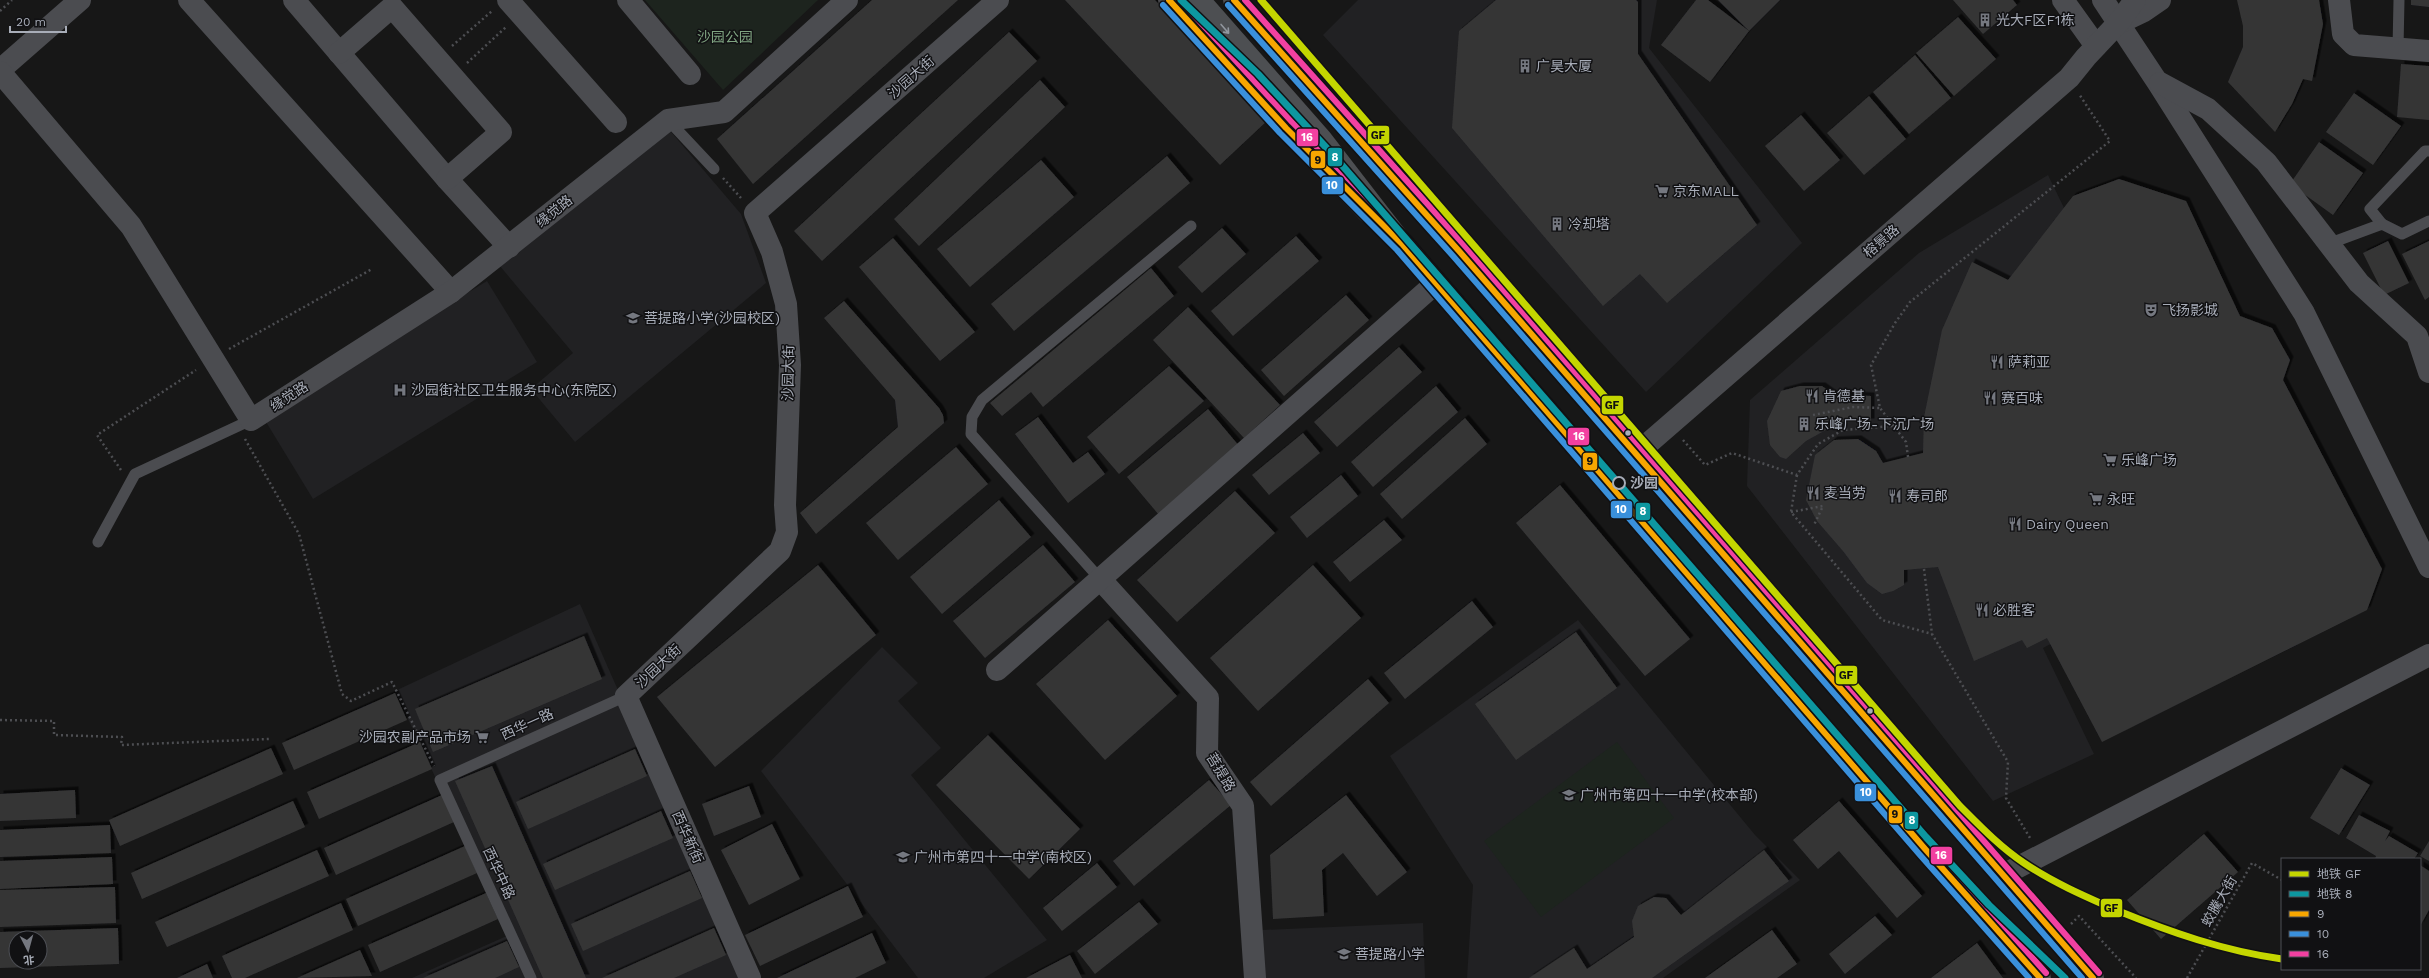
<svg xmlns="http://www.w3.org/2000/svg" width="2429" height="978" font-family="'Work Sans','Noto Sans SC',sans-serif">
<defs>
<filter id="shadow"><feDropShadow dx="3.5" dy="-3.5" stdDeviation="0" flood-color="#0009"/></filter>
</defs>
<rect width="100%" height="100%" fill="#171717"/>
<!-- built -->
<g fill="#212123">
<path d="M1358 0H1657L1649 48 1802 243 1646 392 1323 35Z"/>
<path d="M666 126 741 214 766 283 575 442 531 389 573 353 499 265Z"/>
<path d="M2048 175 2104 290 2094 621 2043 648 2094 754 1993 801 1747 486 1750 400 1919 253Z"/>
<path d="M487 281 537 362 313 499 263 417Z"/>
<path d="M580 604 745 978H412L509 935 395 691Z"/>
<path d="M1578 620 1755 835 1800 880 1663 978H1467L1473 885 1390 756Z"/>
<path d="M882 647 918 683 898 701 941 748 911 775 1047 940 984 978H918L761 771Z"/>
<path d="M1423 923 1425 978H1264L1262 930Z"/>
</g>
<!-- green -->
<g fill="#1d241e">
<path d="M645 0H818L723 90Z"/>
<path d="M1617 742 1674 818 1541 917 1484 841Z"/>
</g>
<!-- building -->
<g fill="#353536" fill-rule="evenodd" filter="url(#shadow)">
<path d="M872 0H958L753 184 717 139Z"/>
<path d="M1065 0H1155L1268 120 1220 165Z"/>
<path d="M1496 0H1636L1638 2V54L1757 225 1667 303 1640 274 1603 306 1452 128 1459 31Z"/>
<path d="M1696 0H1708L1749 31 1710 82 1661 45Z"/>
<path d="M1718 0H1780L1749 31Z"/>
<path d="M1953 0H2013L2017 5 1983 34Z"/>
<path d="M2237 0H2319L2323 24 2312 81 2303 79 2292 104 2275 132 2228 82 2243 47V26Z"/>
<path d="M2411 0H2429V7L2411 5Z"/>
<path d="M1958 17 1996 59 1954 96 1916 53Z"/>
<path d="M1009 32 1037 61 822 261 794 231Z"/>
<path d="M1915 55 1951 98 1909 134 1873 92Z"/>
<path d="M2401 64 2429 66V120L2397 117Z"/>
<path d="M1040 80 1065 107 919 246 894 219Z"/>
<path d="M2354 93 2401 126 2373 165 2326 132Z"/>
<path d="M1869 96 1906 139 1864 175 1827 133Z"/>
<path d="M1801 115 1840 160 1804 191 1765 146Z"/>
<path d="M2319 142 2363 173 2333 215 2290 184Z"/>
<path d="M1167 156 1190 183 1014 331 991 304Z"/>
<path d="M1041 160 1074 197 970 287 937 249Z"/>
<path d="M2119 179 2186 201 2240 316 2272 328 2290 360 2283 380 2382 569 2367 610 2102 742 2047 638 2027 648 2022 640 1974 661 1938 567 1904 570V585L1893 591 1882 594 1867 583 1843 551 1817 521 1806 500 1815 455 1834 440 1858 439 1876 451 1883 463 1923 453 1924 417 1942 330 1972 262 2008 280 2073 196Z"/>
<path d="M1222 228 1246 254 1202 293 1178 267Z"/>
<path d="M1296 236 1319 261 1233 336 1211 311Z"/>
<path d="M893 238 975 332 940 361 859 267Z"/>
<path d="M2388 241 2409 283 2384 295 2363 253Z"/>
<path d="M2429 241V297L2425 300 2402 254Z"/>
<path d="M1151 268 1174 296 1043 407 1031 392 1002 416 990 403Z"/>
<path d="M1346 295 1369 320 1284 396 1261 370Z"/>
<path d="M844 301 939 408 943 415 944 423 816 534 800 513 898 427 895 400 824 318Z"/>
<path d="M1188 307 1280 405 1244 438 1153 340Z"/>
<path d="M1399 347 1422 372 1337 447 1314 422Z"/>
<path d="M1169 366 1204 401 1119 474 1087 437Z"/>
<path d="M1436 386 1458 412 1373 487 1351 462Z"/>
<path d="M1800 386H1822L1833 394 1871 396V422H1849L1833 426 1806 441 1786 459 1780 457 1770 445 1767 421 1781 391Z"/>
<path d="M1208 409 1240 447 1159 515 1127 477Z"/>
<path d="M1038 417 1073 463 1088 452 1105 474 1068 503 1015 434Z"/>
<path d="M1465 418 1487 444 1402 519 1380 494Z"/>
<path d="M1303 433 1320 453 1269 495 1252 475Z"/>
<path d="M956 447 988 484 898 560 866 523Z"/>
<path d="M1341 475 1358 496 1307 538 1290 517Z"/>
<path d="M1560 485 1690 639 1645 676 1516 523Z"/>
<path d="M1235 491 1275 533 1177 622 1137 580Z"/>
<path d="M999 500 1031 537 942 614 910 577Z"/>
<path d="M1384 520 1402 540 1350 582 1333 562Z"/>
<path d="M1043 545 1075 582 985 658 953 621Z"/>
<path d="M818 565 876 635 715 767 657 697Z"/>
<path d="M1313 565 1361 618 1258 711 1210 658Z"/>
<path d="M1472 601 1493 627 1405 699 1384 673Z"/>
<path d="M1108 620 1177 696 1105 760 1036 684Z"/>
<path d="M1576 632 1617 688 1516 760 1475 704Z"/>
<path d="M584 636 602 679 433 752 415 709Z"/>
<path d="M1368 679 1389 703 1271 806 1250 782Z"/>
<path d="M395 693 407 720 294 770 282 743Z"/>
<path d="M988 735 1080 829 1029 879 936 785Z"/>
<path d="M420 742 432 769 319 819 307 792Z"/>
<path d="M271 748 283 774 120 846 109 820Z"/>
<path d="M635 749 647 776 528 829 516 802Z"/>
<path d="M492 766 586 978H543L455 781Z"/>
<path d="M2341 768 2370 785 2339 835 2310 818Z"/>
<path d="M1209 780 1231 805 1134 886 1113 861Z"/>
<path d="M749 786 761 817 714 836 702 804Z"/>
<path d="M75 790 76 818 0 821V794Z"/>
<path d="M442 795 454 822 336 875 324 848Z"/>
<path d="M1346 795 1407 872 1377 896 1343 853 1322 870 1324 916 1273 919 1270 855Z"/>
<path d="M293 801 305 827 142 899 131 873Z"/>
<path d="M1839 801 1922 896 1897 918 1839 851 1818 869 1793 840Z"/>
<path d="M661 811 673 838 555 890 543 864Z"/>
<path d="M2359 815 2390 831 2385 841 2389 836 2418 853 2414 859H2375L2376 856 2346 838Z"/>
<path d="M772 824 800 879 749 905 721 850Z"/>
<path d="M110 825 111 853 0 857V830Z"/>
<path d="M2204 834 2238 872 2161 939 2127 900Z"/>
<path d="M2429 841V861L2420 856Z"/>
<path d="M465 846 477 873 358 926 346 899Z"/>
<path d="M317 850 329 876 167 947 155 922Z"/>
<path d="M1764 850 1789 881 1652 978H1529L1574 948 1587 969 1634 937 1632 921 1638 906 1654 897 1666 898 1681 915Z"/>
<path d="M112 857 113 884 0 889V861Z"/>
<path d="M1097 863 1117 887 1062 931 1043 908Z"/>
<path d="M2420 865 2429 871V910L2420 926Z"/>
<path d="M690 871 702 898 583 951 571 924Z"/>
<path d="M848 886 863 917 760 966 745 935Z"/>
<path d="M115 887 116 923 0 927V890Z"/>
<path d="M486 893 498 919 380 972 368 945Z"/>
<path d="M1139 902 1158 924 1095 974 1077 951Z"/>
<path d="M341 903 353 930 245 978H232L222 956Z"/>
<path d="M1875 916 1892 935 1845 974 1829 954Z"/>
<path d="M118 928 119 964 0 968V932ZM16 938H40V962H16Z"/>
<path d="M714 928 726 955 674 978H602Z"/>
<path d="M1772 930 1797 964 1777 978H1705Z"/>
<path d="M872 933 886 963 855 978H777Z"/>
<path d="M507 941 519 967 495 978H423Z"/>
<path d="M1977 943 2003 978H1931Z"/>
<path d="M360 950 372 976 297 978Z"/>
<path d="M1070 955 1082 978H1026Z"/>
<path d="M207 964 213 978H177Z"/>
</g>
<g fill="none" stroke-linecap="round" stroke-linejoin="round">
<!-- path -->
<g stroke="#4d4e52" stroke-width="2.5" stroke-dasharray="2 3" stroke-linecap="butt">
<path d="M0 11 12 0"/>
<path d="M452 46 492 11"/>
<path d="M467 63 506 27"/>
<path d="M723 178 741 198"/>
<path d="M229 349 372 269"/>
<path d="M1813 415 1853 407 1880 408"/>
<path d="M245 439 299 534 342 694 351 701 392 682 434 766"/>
<path d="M1683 440 1705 465 1732 453 1797 475 1818 444 1843 430 1893 426"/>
<path d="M1908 457 1906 442 1880 408 1871 365 1895 323 1910 302 2110 141 2079 94"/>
<path d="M121 470 97 435 196 370"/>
<path d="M1797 475 1791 512 1882 620 1932 634"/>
<path d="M1791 512 1823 506 1814 525"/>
<path d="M1924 569 1932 634 2008 762 2006 798 2030 838"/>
<path d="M0 720 54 721V735L122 737 121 745 269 739"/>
<path d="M2071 924 2079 916 2136 978"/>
<path d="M2187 978 2252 863 2282 880"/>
</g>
<!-- service -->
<g stroke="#4b4c50" stroke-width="11">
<path d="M2398 48 2399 0"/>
<path d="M668 120 714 169"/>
<path d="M2382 224 2370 209 2425 151H2429"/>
<path d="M2328 244 2382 224 2402 234 2429 221"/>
<path d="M98 542 135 474 251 420"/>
<path d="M1101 580 971 434 972 417 982 400 1191 226"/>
<path d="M531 978 440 780 626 696"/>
</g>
<!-- minor -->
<g stroke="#4b4c50" stroke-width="22">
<path d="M189 0 451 292"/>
<path d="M294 0 447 179 509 247"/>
<path d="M508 0 616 122"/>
<path d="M628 0 690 74"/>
<path d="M2063 0 2096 46"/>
<path d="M2103 0 2158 83 2304 313 2429 567"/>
<path d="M2339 0 2343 34 2354 45 2429 51"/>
<path d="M339 53 392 7 501 132 447 179"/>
<path d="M0 70 80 0"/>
<path d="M0 72 131 226 251 420 451 292 668 120 724 112 847 0"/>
<path d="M2160 83 2208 109 2266 162 2359 283 2417 336 2429 372"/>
<path d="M1101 580 1208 698 1207 753 1243 806 1255 978"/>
<path d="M997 670 1436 283"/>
<path d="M2003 875 2429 655"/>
<path d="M750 978 626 696 780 551 787 532 785 505 790 365 786 304 772 252 755 213 998 0"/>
</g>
<!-- tertiary -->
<g stroke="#4b4c50" stroke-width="22">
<path d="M2121 22 2144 11 2160 0"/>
<path d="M1636 454 2069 78 2086 57 2119 22 2135 0"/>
</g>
<!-- secondary -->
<path stroke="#4a4a4e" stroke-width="22" d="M1169 0 1286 128 1368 212"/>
<!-- primary -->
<g stroke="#4d4f52" stroke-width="22">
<path d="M1199 0 1321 139 1403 245 1480 335 1926 850 2040 978"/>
<path d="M1234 0 1459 251 2093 978"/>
</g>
<!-- bus-1 casing -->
<g stroke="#111113" stroke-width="9">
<g id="bus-1">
<path d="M1169 0 1286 128 1403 245 1926 850 2040 978"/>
<path d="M1234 0 1459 251 2093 978"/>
</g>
</g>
<!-- bus-2 casing -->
<g stroke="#111113" stroke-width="9">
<g id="bus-2">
<path d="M1163 5 1280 133 1397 250 1920 855 2029 978"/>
<path d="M1228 5 1453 256 2082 978"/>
</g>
</g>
<!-- bus-3 casing -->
<g stroke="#111113" stroke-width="9">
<g id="bus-3">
<path d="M1180 0 1292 122 1409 240 1932 845 2046 973"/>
<path d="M1245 0 1465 246 2099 973"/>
</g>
</g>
<!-- bus-1 -->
<use href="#bus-1" stroke="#f7a600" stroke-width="6"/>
<!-- bus-2 -->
<use href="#bus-2" stroke="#3a90db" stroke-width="6"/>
<!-- bus-3 -->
<use href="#bus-3" stroke="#f240a1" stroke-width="6"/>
<!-- metro-1 casing -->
<g stroke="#111113" stroke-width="10">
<path id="metro-1" d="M1261 0 1960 806C1980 826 2000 847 2024 863 2052 882 2084 896 2116 910 2170 932 2224 951 2282 959"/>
</g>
<!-- metro-2 casing -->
<g stroke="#111113" stroke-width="10">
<path id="metro-2" d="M1181 0 1258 74 1334 156 1926 837 1989 905 2065 978"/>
</g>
<!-- metro-1 -->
<use href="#metro-1" stroke="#c4d600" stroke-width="7"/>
<!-- metro-2 -->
<use href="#metro-2" stroke="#0d97a0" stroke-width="7"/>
</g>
<!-- one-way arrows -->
<defs><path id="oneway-shaft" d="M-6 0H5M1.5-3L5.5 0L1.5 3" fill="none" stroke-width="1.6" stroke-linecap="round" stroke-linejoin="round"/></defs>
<use stroke="#91969e" href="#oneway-shaft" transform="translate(1225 29) rotate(49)"/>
<!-- icons -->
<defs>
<g id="building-bare" transform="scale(1.08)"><path d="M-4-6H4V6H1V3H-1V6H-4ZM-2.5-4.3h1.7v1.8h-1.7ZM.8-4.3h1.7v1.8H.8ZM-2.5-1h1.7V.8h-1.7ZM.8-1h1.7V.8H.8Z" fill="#757880" stroke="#111113" stroke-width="2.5" paint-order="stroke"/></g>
<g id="supermarket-bare" transform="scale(1.08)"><path d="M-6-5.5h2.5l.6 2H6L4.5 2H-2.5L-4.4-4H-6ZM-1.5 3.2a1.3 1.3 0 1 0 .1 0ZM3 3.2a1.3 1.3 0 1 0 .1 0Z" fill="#757880" stroke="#111113" stroke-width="2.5" paint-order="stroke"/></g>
<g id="theatre-bare" transform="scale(1.08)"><path d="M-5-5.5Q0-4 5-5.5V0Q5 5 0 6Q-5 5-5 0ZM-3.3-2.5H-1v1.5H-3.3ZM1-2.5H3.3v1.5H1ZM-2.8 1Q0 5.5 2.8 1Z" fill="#757880" stroke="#111113" stroke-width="2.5" paint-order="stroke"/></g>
<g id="school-bare" transform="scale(1.08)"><path d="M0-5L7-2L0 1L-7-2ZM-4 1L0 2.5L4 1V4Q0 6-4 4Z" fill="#757880" stroke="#111113" stroke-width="2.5" paint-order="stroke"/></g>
<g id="restaurant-bare" transform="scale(1.08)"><path d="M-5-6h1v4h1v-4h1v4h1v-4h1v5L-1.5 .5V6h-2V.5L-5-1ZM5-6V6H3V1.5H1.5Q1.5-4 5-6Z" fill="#757880" stroke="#111113" stroke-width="2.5" paint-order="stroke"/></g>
<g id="hospital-bare" transform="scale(1.08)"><path d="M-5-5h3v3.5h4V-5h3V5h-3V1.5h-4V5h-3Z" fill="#757880" stroke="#111113" stroke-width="2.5" paint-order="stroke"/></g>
</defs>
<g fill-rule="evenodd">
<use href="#building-bare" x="1985" y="20"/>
<use href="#building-bare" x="1525" y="66"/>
<use href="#supermarket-bare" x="1662" y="191"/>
<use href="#building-bare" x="1557" y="224"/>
<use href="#theatre-bare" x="2151" y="310"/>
<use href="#school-bare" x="633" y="318"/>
<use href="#restaurant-bare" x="1997" y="362"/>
<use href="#hospital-bare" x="400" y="390"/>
<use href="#restaurant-bare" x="1812" y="396"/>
<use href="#restaurant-bare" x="1990" y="398"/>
<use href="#building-bare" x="1804" y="424"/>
<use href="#supermarket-bare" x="2110" y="460"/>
<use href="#restaurant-bare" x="1813" y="493"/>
<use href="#restaurant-bare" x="1895" y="496"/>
<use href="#supermarket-bare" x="2096" y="499"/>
<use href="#restaurant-bare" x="2015" y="524"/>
<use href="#restaurant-bare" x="1982" y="610"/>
<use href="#supermarket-bare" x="482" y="737"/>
<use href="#school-bare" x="1569" y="795"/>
<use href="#school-bare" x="903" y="857"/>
<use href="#school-bare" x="1344" y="954"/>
</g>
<!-- markers -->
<g fill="#a8adb8" stroke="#111113" stroke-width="1.5">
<circle cx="1628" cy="433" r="3.5"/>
<circle cx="1870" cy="711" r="3.5"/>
</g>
<circle fill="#111113" stroke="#a8adb8" stroke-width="2" cx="1619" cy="483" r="6"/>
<g text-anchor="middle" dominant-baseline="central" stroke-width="3" stroke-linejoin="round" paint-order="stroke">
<!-- poi labels -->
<g font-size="14" fill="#a8adb8" stroke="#111113" text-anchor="start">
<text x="1996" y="20">光大F区F1栋</text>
<text x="1536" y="66">广昊大厦</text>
<text x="1673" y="191">京东MALL</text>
<text x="1568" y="224">冷却塔</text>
<text x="2162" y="310">飞扬影城</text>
<text x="644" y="318">菩提路小学(沙园校区)</text>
<text x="2008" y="362">萨莉亚</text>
<text x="411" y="390">沙园街社区卫生服务中心(东院区)</text>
<text x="1823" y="396">肯德基</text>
<text x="2001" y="398">赛百味</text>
<text x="1815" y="424">乐峰广场-下沉广场</text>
<text x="2121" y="460">乐峰广场</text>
<text x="1824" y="493">麦当劳</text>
<text x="1906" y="496">寿司郎</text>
<text x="2107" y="499">永旺</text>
<text x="2026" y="524">Dairy Queen</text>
<text x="1993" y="610">必胜客</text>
<text x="471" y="737" text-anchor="end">沙园农副产品市场</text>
<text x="1580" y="795">广州市第四十一中学(校本部)</text>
<text x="914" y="857">广州市第四十一中学(南校区)</text>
<text x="1355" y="954">菩提路小学</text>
</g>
<!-- park labels -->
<g font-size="14" fill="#7fa381" stroke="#111113">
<text x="725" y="37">沙园公园</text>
</g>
<!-- street labels -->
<g font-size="14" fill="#a8adb8" stroke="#111113">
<text transform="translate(911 77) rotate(-41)">沙园大街</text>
<text transform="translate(554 211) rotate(-39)">缘觉路</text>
<text transform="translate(1881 241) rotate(-41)">榕景路</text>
<text transform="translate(788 373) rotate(-89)">沙园大街</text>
<text transform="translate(289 396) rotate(-33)">缘觉路</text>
<text transform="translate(658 666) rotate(-43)">沙园大街</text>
<text transform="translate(527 724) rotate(-24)">西华一路</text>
<text transform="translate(1221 772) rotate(59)">菩提路</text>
<text transform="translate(688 837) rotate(66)">西华新街</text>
<text transform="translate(499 873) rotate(65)">西华中路</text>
<text transform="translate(2219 901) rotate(-60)">蛟騰大街</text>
</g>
<!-- stop labels -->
<g font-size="14" font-weight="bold" fill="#a8adb8" stroke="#111113" text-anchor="start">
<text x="1630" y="483">沙园</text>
</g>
</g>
<g stroke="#111113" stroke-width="1.5">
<rect x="1367" y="125" width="23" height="20" rx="4" fill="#c4d600"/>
<rect x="1296" y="128" width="23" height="19" rx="4" fill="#f240a1"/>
<rect x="1327" y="147" width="16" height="20" rx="4" fill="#0d97a0"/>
<rect x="1310" y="150" width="16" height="19" rx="4" fill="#f7a600"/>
<rect x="1321" y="176" width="23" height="19" rx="4" fill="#3a90db"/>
<rect x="1601" y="395" width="23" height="20" rx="4" fill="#c4d600"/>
<rect x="1567" y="427" width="23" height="19" rx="4" fill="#f240a1"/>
<rect x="1582" y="452" width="16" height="19" rx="4" fill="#f7a600"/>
<rect x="1610" y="500" width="23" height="19" rx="4" fill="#3a90db"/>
<rect x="1635" y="502" width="16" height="19" rx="4" fill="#0d97a0"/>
<rect x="1835" y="665" width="23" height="20" rx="4" fill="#c4d600"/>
<rect x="1854" y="783" width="23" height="19" rx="4" fill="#3a90db"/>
<rect x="1888" y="805" width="15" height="19" rx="4" fill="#f7a600"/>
<rect x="1904" y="811" width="15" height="19" rx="4" fill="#0d97a0"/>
<rect x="1930" y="846" width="23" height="19" rx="4" fill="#f240a1"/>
<rect x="2100" y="898" width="23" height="20" rx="4" fill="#c4d600"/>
</g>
<g font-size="11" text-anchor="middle" font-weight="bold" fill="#fff">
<text x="1307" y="141">16</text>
<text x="1335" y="161">8</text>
<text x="1332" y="189">10</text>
<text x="1579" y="440">16</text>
<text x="1621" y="513">10</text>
<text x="1643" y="515">8</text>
<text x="1866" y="796">10</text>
<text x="1912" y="824">8</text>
<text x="1941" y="859">16</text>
</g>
<g font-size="11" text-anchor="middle" font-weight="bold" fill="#111">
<text x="1378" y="139">GF</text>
<text x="1318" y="164">9</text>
<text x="1612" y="409">GF</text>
<text x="1590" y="465">9</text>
<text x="1846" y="679">GF</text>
<text x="1895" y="818">9</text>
<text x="2111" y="912">GF</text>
</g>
<!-- legend -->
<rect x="2281" y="858" width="140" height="112" fill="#111113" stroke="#4d4f55"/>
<rect x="2289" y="871" width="20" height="6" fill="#c4d600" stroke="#4d4f55"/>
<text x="2317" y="878" font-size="12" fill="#a8adb8">地铁 GF</text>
<rect x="2289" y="891" width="20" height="6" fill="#0d97a0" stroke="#4d4f55"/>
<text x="2317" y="898" font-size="12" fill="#a8adb8">地铁 8</text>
<rect x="2289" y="911" width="20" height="6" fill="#f7a600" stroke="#4d4f55"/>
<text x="2317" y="918" font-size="12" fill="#a8adb8">9</text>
<rect x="2289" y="931" width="20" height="6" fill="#3a90db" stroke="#4d4f55"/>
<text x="2317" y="938" font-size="12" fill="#a8adb8">10</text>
<rect x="2289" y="951" width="20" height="6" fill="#f240a1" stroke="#4d4f55"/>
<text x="2317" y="958" font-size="12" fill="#a8adb8">16</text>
<!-- north arrow -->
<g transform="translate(28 950) rotate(174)"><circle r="19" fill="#111113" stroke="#4d4f55"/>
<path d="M0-3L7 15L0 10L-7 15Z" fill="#757880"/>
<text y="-6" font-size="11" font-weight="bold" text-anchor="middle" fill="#a8adb8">北</text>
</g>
<!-- scale -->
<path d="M10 26v6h56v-6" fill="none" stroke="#a8adb8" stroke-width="2"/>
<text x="16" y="26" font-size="12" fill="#a8adb8" stroke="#111113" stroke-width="3" paint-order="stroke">20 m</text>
</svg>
